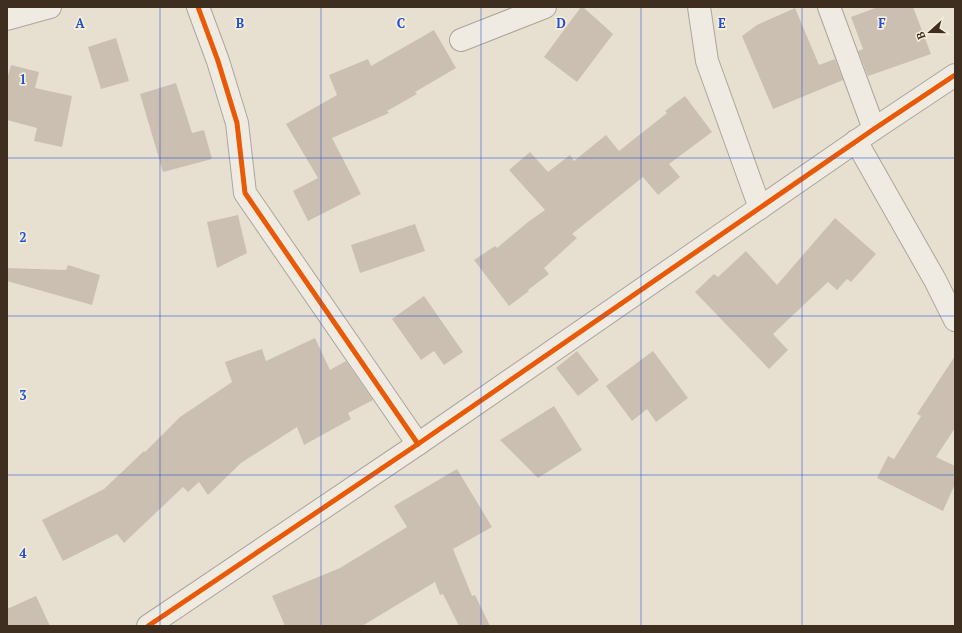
<svg xmlns="http://www.w3.org/2000/svg" width="962" height="633" font-family="'PT Serif',serif">
<rect width="100%" height="100%" fill="#e7e0d1"/>
<!-- building -->
<g fill="#cbbfb2">
<path d="M581 7H583L613 34 577 82 544 57Z"/>
<path d="M878 7H913L931 54 868 76 858 51 863 49 851 17Z"/>
<path d="M795 8 819 65 835 59 843 80 773 109 742 36 757 25Z"/>
<path d="M434 30 456 68 415 92 417 94 387 111 389 113 332 138 361 194 308 221 293 191 318 178 286 124 337 95 329 75 368 59 371 66Z"/>
<path d="M116 38 129 81 101 89 88 47Z"/>
<path d="M11 65 39 72 35 88 72 96 62 147 34 141 37 128 7 120V79Z"/>
<path d="M176 83 192 133 204 130 212 159 163 172 140 94Z"/>
<path d="M685 96 712 132 669 164 680 177 658 195 643 177 572 234 577 238 544 268 549 274 528 290 529 291 509 306 474 260 495 246 497 248 528 222 545 210 509 170 530 152 548 172 570 155 574 161 606 135 619 151 667 113 665 111Z"/>
<path d="M238 215 247 253 217 268 207 222Z"/>
<path d="M835 218 876 254 851 282 847 279 837 290 828 282 773 334 788 350 769 369 695 292 714 274 718 277 746 251 777 285Z"/>
<path d="M415 224 425 251 360 273 351 245Z"/>
<path d="M68 265 100 275 92 305 7 281V268L66 270Z"/>
<path d="M424 296 463 352 444 365 434 351 421 360 392 319Z"/>
<path d="M315 338 330 370 346 361 373 400 348 413 351 419 304 445 297 427 241 463 208 495 199 482 188 492 183 487 124 543 117 534 63 561 42 520 104 489 144 451 145 452 180 417 232 382 225 362 262 349 266 361Z"/>
<path d="M577 351 599 380 578 396 556 368Z"/>
<path d="M653 351 688 398 656 422 647 409 632 421 606 386Z"/>
<path d="M955 356V428L936 457 955 466V484L943 511 877 478 888 456 894 459 921 416 917 414Z"/>
<path d="M554 406 582 450 538 478 500 440Z"/>
<path d="M457 469 492 527 453 549 472 596 475 595 490 626H459L443 594 440 595 435 582 362 626H285L272 596 340 568 407 527 394 506Z"/>
<path d="M36 596 50 626H7V609Z"/>
</g>
<g fill="none" stroke-linecap="round" stroke-linejoin="round">
<!-- minor casing -->
<g stroke="#ada599" stroke-width="24">
<g id="minor">
<path d="M198 7 218 61 237 123 245 193 418 444"/>
<path d="M699 7 707 61 760 208"/>
<path d="M829 7 874 129"/>
<path d="M7 19 50 7"/>
<path d="M461 40 545 7"/>
<path d="M856 141 935 280 955 320"/>
<path d="M148 626 418 444 874 129 955 75"/>
</g>
</g>
<!-- minor -->
<use href="#minor" stroke="#efebe3" stroke-width="22"/>
<!-- cycleway casing -->
<g stroke="#f7eed8" stroke-width="8">
<g id="cycleway">
<path d="M198 7 218 61 237 123 245 193 418 444"/>
<path d="M148 626 418 444 874 129 955 75"/>
</g>
</g>
<!-- cycleway -->
<use href="#cycleway" stroke="#e8590c" stroke-width="5"/>
</g>
<!-- grid -->
<path fill="none" stroke="#1d4ed8" stroke-width="1" stroke-opacity="0.55" d="M160 7V626M321 7V626M481 7V626M641 7V626M802 7V626M7 158H955M7 316H955M7 475H955"/>
<g font-size="13" text-anchor="middle" font-weight="bold" fill="#1d4ed8" stroke="#f7eed8" stroke-width="3.5" stroke-linejoin="round" paint-order="stroke">
<text x="80" y="28">A</text>
<text x="240" y="28">B</text>
<text x="401" y="28">C</text>
<text x="561" y="28">D</text>
<text x="722" y="28">E</text>
<text x="882" y="28">F</text>
<text x="23" y="84">1</text>
<text x="23" y="242">2</text>
<text x="23" y="400">3</text>
<text x="23" y="558">4</text>
</g>
<!-- border -->
<rect width="962" height="633" fill="none" stroke="#3d2e20" stroke-width="16"/>
<!-- north arrow -->
<g transform="translate(930 32) rotate(249)" stroke="#f7eed8" stroke-width="3" paint-order="stroke">
<path d="M0-3L7 15L0 10L-7 15Z" fill="#3d2e20"/>
<text y="-6" font-size="11" font-weight="bold" text-anchor="middle" fill="#3d2e20">B</text>
</g>
</svg>
